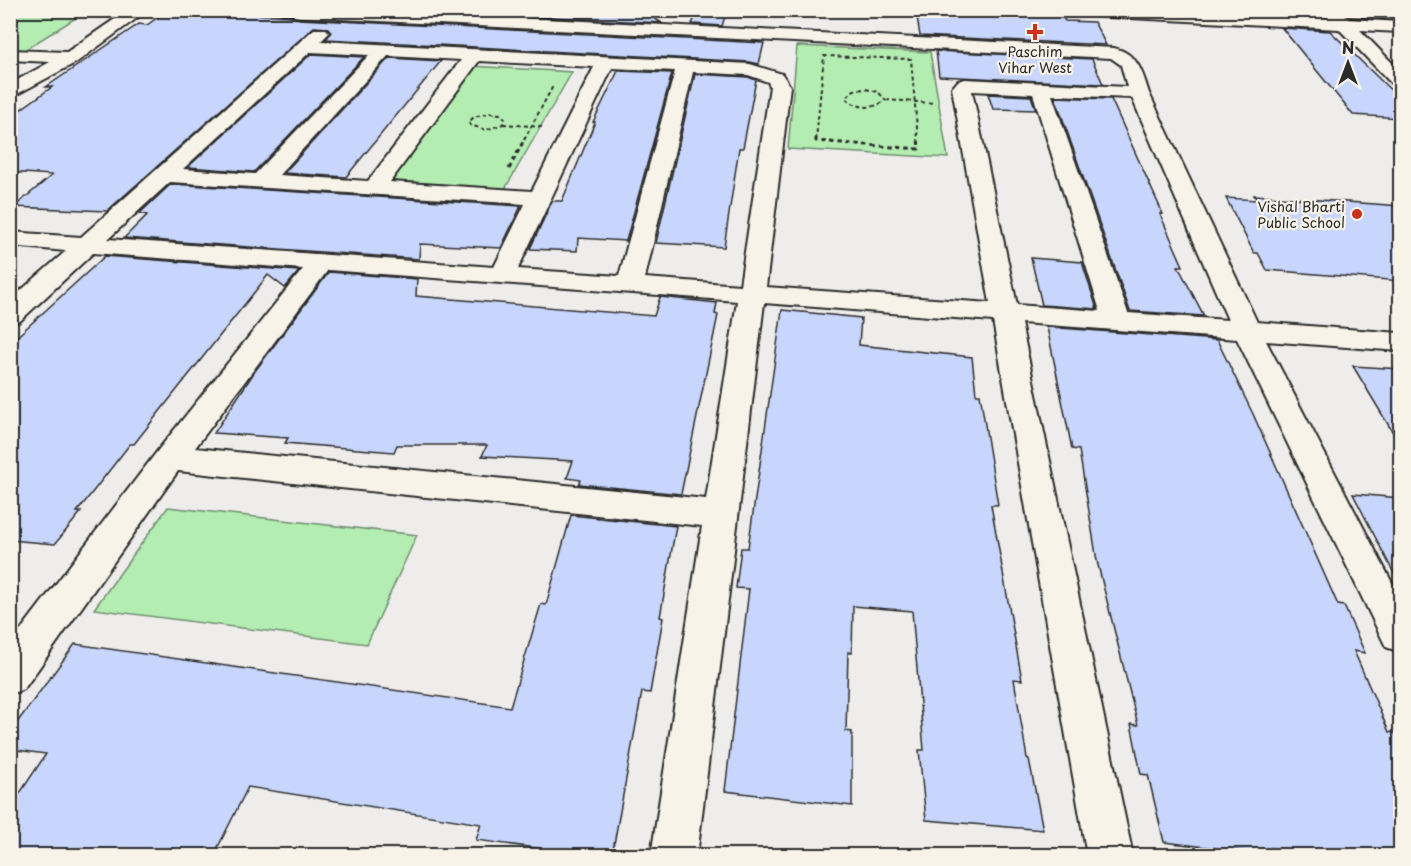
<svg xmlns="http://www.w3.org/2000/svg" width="1411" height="866" font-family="'Playpen Sans',sans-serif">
<rect width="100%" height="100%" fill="#eeedec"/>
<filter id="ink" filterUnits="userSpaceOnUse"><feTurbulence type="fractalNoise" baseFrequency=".0167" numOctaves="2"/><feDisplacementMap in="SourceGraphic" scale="12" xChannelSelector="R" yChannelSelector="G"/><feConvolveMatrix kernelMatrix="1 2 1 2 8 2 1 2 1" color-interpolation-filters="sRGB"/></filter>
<g filter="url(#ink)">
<!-- green -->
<g fill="#b3edb1" stroke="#6f8c6e" stroke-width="1.5">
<path d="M10 11H87L18 54H11Z"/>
<path d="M797 46 930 52 948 158 788 149Z"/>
<path d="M470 66 572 72 505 189 382 180Z"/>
<path d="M168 507 417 535 367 644 94 609Z"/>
</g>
<!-- building -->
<g fill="#c8d6fd" stroke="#2b2b2b" stroke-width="1.5">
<path d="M168 10 291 16 300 19 764 43 759 64 750 62 326 39 331 33 328 28 314 27 107 211 14 207 52 175 10 172V117L52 87H46L139 24 147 25Z"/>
<path d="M424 10H640L662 23Z"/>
<path d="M698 10H727L722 26 692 24Z"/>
<path d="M916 10 1062 16 1065 21 1094 22 1106 45 920 36Z"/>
<path d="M1282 28 1330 31 1401 100V118L1353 115Z"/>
<path d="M936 51 1092 59 1103 84 939 76Z"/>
<path d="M311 54 364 57 254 172 188 167Z"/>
<path d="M389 58 441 61 346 177 284 173Z"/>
<path d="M618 71 672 73 626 241 578 238 577 251 530 249 552 201H562L595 122H593Z"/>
<path d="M695 74 748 77 756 80 743 148H739L724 247 656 243Z"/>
<path d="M988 94 1031 96 1036 110 993 109Z"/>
<path d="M1055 97 1111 99 1163 214H1160L1183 266H1178L1204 316 1130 311Z"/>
<path d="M171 184 521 206 501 248 420 244 419 259 124 238 147 215 140 213Z"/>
<path d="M1254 195 1401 206V281L1267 270 1258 253H1254L1226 198 1257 200Z"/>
<path d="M105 256 299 271 285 288 268 275 134 444H130L77 512H81L55 544 10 540V343Z"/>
<path d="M1031 258 1082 262 1097 309 1042 305Z"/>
<path d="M329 272 417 279 416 296 654 316 660 297 717 303 715 314 718 315 681 494 579 484 581 480 567 478 573 461 482 456 487 445H397L394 452 285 443 288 438 214 433 255 371Z"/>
<path d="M782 310 861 318 859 345 972 357 976 394H980L998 505H991L1022 680 1014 679 1027 758 1029 759 1043 830 926 820 919 750H924L912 611 853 606 852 653 848 652 846 731 852 732V806L725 791 749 589 736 588 741 548H748Z"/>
<path d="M1047 327 1217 340 1253 414 1338 605 1344 606 1365 653 1354 651 1389 732 1395 733 1401 746V855H1330L1271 848 1274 855 1164 842 1148 775 1141 774 1131 724 1138 725 1097 561 1079 450 1072 449Z"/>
<path d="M1353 366 1401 369V446Z"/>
<path d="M1353 494 1401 498V587Z"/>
<path d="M571 515 676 526 660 617 663 618 650 693 642 692 612 855H587L476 840 481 824 248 787 214 855H10V808L46 754 10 749V732L75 644 510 707 541 604 546 605Z"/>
</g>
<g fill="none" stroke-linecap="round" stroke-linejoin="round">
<!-- lane casing -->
<g stroke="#2b2b2b" stroke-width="5">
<path id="lane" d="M265 10H303L304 12 300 15Z"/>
</g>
<!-- street casing -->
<g stroke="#2b2b2b" stroke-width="4">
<g id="street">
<path d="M128 10H148L77 62 10 98V84L50 62 10 60V50L67 52Z"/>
<path d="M293 10H370L1114 48C1138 54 1142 71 1149 93L1257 322 1400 333V351L1266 341 1400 598V652L1386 647 1237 339 1021 323 1133 856H1087L993 321 764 303 697 856H651L702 526 178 471 24 689 10 694V644L159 449 303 269 93 253 20 321 10 324V300L66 251 10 246V232L81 237 314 29H326L329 33 321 41 750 64 782 74 790 86 766 287 990 303 952 88 958 81 965 79 1127 87 1121 65 1111 58 300 17 294 16ZM310 52 369 55 255 174 183 169ZM388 56 461 60 368 181 279 175ZM479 61 594 67 532 191 390 182ZM612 68 675 71 619 276 518 269ZM693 72 748 75 768 82 770 86 740 285 645 278ZM972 91 1033 94 1100 311 1017 305ZM1052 95 1132 98 1228 320 1128 313ZM170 182 525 204 494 267 108 239ZM328 270 737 301 706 499 195 448Z"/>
<path d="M1064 10H1178L1329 18 1328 16 1330 12C1339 10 1342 13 1349 19L1400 22V32L1360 30 1400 71V87L1393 85 1339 29 1072 15Z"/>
</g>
</g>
<!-- primary casing -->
<g stroke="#2b2b2b" stroke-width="5">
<path id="primary" d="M1323 10H1400V19L1331 15Z"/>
</g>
<!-- path-far1 -->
<g stroke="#2b2b2b" stroke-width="2" stroke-dasharray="4 3" stroke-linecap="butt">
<path d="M866 89 878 92 886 100C873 110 858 109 846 98L854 90Z"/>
<path d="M886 100 935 103"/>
<path d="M490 113 500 114 505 118 503 124 486 130 470 125 469 122 474 117Z"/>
<path d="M503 124 543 127"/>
<path d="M524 140 553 86"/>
<path d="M816 140 824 56 911 59 918 140"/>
</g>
<!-- path -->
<g stroke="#2b2b2b" stroke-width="3" stroke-dasharray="4.5 4" stroke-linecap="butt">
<path d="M816 138V141L919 149 918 138"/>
<path d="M509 169 525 138"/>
</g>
<!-- lane -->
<use href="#lane" fill="#f7f3e8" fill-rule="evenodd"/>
<!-- street -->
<use href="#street" fill="#f7f3e8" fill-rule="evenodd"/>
<!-- primary -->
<use href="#primary" fill="#f9ddab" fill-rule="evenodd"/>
</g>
</g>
<!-- markers -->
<g fill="#c8321e" stroke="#f7f3e8" stroke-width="2">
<path d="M1032 23h6v6h6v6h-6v6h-6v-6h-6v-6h6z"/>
<circle cx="1357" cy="214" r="6"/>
</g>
<g text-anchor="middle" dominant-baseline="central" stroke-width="4.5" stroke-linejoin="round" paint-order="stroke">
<!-- far-poi labels -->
<g font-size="14" fill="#2b2b2b" stroke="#f7f3e8">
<text x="1035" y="51">Paschim<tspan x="1035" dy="16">Vihar West</tspan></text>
<text x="1345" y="206" text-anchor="end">Vishal Bharti<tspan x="1345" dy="16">Public School</tspan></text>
</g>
</g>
<!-- margin -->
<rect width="1411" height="866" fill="none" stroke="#f7f3e8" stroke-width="36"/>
<rect x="18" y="18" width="1375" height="830" fill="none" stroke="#2b2b2b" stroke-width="2" filter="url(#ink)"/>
<!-- north arrow -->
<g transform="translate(1348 63)" stroke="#f7f3e8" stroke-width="4.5" paint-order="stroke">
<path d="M0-4.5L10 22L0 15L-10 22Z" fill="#2b2b2b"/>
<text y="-9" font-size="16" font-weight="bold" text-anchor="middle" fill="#2b2b2b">N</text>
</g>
</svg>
